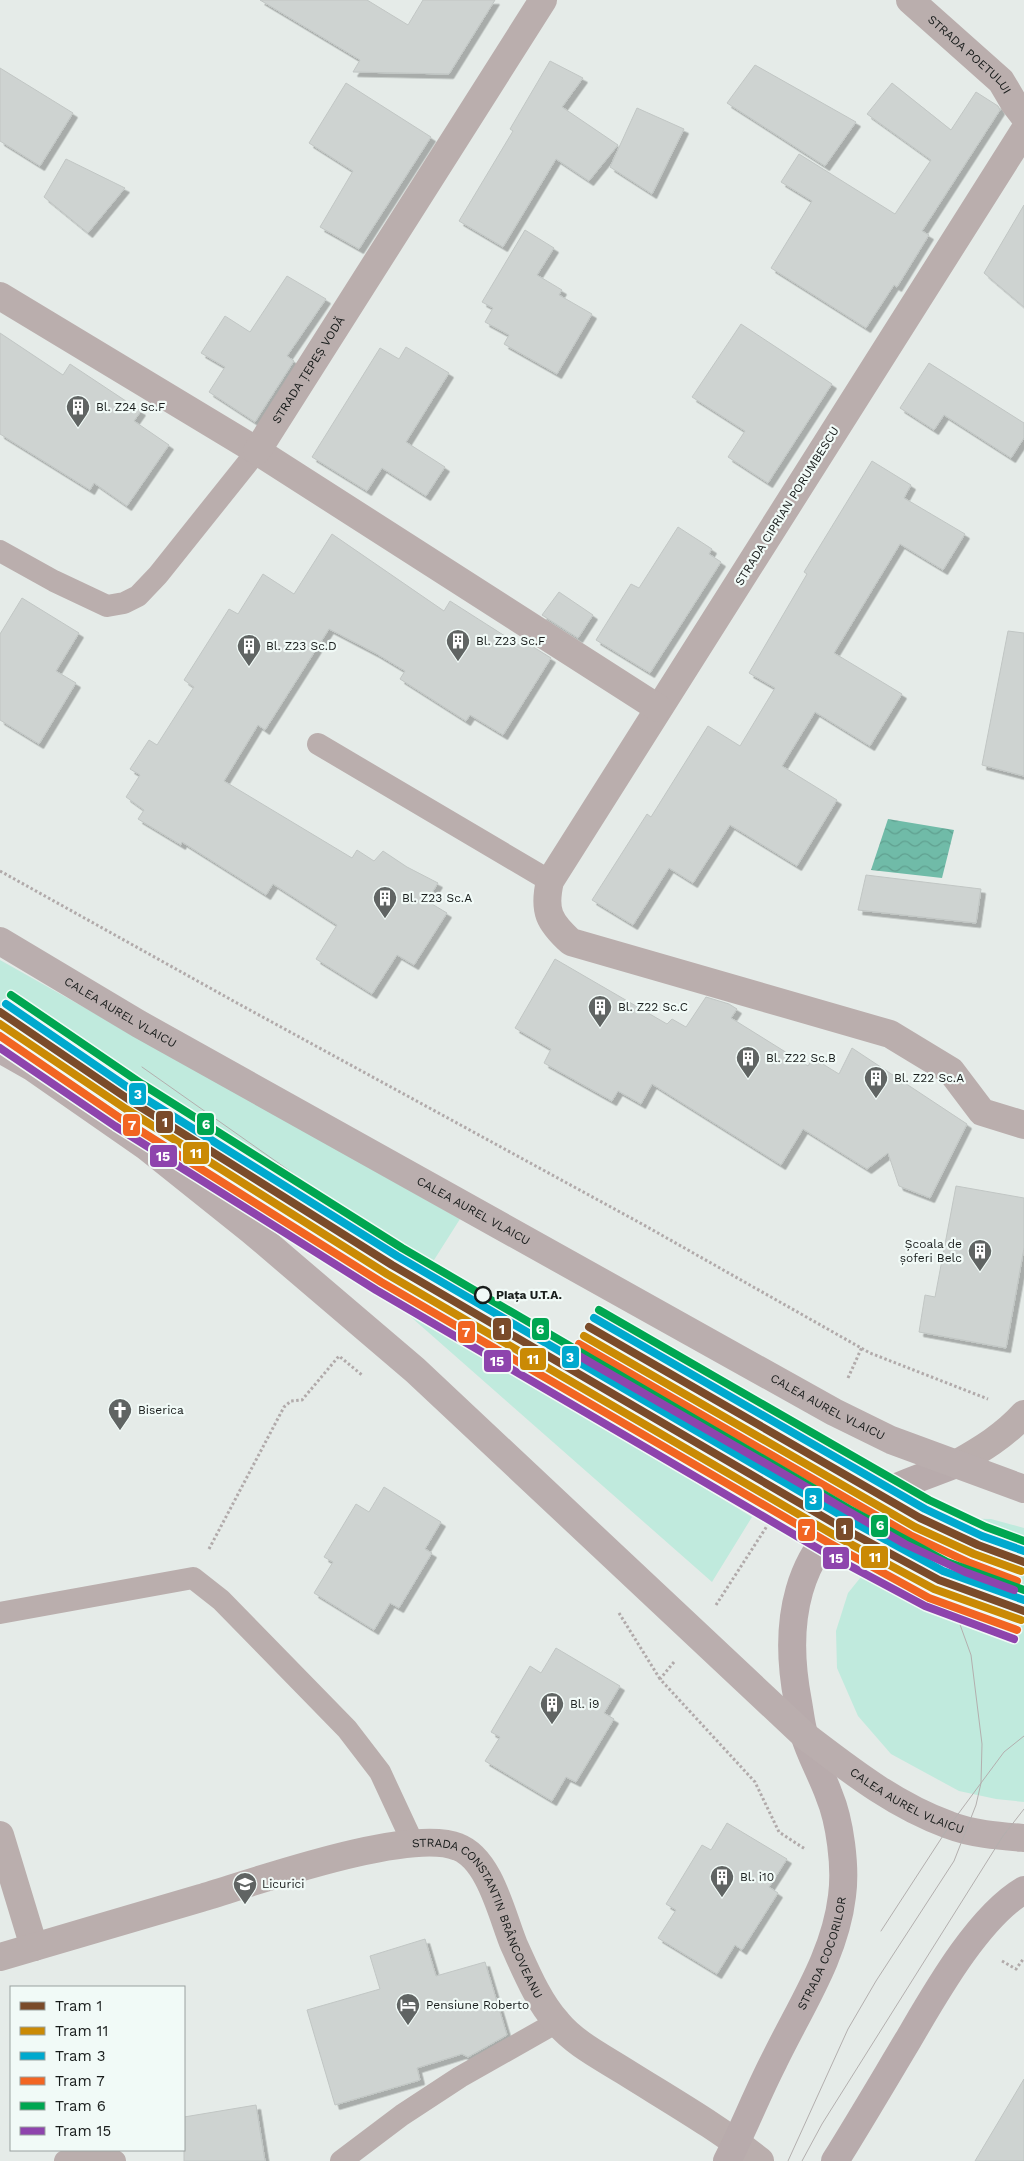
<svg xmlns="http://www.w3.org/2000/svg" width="1024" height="2161" font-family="'Work Sans',sans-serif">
<defs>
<pattern id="water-waves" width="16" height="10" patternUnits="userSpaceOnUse" patternTransform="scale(1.25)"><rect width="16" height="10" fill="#70bba8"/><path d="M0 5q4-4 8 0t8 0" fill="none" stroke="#60a090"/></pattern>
<filter id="shadow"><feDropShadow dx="4.5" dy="4.5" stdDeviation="0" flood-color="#0004"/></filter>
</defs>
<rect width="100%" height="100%" fill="#e5ebe8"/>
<!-- grass -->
<g fill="#c0eadd">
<path d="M0 960 460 1219 403 1309 408 1308 752 1517 712 1582 403 1310 269 1203 140 1111 0 1018Z"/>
<path d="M945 1518 991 1519 1024 1528V1802L996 1799 959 1791 891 1754 858 1716 837 1668 836 1631 848 1593 873 1562 907 1534Z"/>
</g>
<!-- water -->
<path fill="url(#water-waves)" d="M888 819 954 830 942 878 871 870Z"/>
<!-- building -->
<g fill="#ced3d1" stroke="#c1c6c4" filter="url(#shadow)">
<path d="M260 0H367L408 25 423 0H495L449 74 353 72 360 60Z"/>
<path d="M550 61 583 78 562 107 618 145 589 181 556 159 503 247 459 221 513 131 510 129Z"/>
<path d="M755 65 856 122 825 166 727 103Z"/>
<path d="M0 68 73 113 40 166 0 141Z"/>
<path d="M346 83 431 137 359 249 320 227 353 171 309 143Z"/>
<path d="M892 83 951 130 976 92 998 106 1000 110 922 231 929 235 897 287 894 285 866 328 771 268 812 201 781 182 799 154 895 214 931 160 867 114Z"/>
<path d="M637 108 684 129 652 194 610 167Z"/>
<path d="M66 159 125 188 88 233 44 197Z"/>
<path d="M1024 205V307L984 273Z"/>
<path d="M525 230 554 248 537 275 562 290 559 295 592 314 557 374 504 344 509 335 485 322 493 308 482 302Z"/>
<path d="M287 276 326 299 287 356 294 361 255 422 209 392 225 367 201 353 225 316 250 332Z"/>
<path d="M741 324 832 384 768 483 728 457 745 431 692 397Z"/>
<path d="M0 333 63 375 70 364 141 411 134 421 169 445 127 506 94 483 90 490 0 434Z"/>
<path d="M406 347 449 373 406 442 445 467 426 496 382 468 367 491 312 457 380 348 399 359Z"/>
<path d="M929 363 1024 423V438L1011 458 944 415 934 430 900 408Z"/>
<path d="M872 461 911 485 904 498 965 534 943 570 900 544 834 653 902 694 870 746 815 712 782 766 837 800 797 866 730 825 693 883 669 868 633 925 592 900 647 814 651 817 708 726 740 746 775 688 749 673 807 574 804 572Z"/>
<path d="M678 527 712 549 709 554 721 562 650 673 596 640 631 584 639 588Z"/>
<path d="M332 534 444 611 450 601 519 645 522 640 551 658 503 735 470 715 466 721 400 679 405 671 375 653 329 629 265 730 258 725 224 781 352 858 357 850 374 861 383 851 407 867 438 883 427 901 447 913 414 965 397 955 372 994 316 959 337 925 273 884 266 895 182 842 181 845 138 819 144 810 126 797 140 775 130 769 149 740 157 745 194 687 184 680 229 609 238 614 263 574 294 594Z"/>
<path d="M559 592 593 615 578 638 542 615Z"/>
<path d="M22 598 79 633 56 671 76 683 39 744 0 720V634Z"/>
<path d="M1008 631 1024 633V776L982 765Z"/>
<path d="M866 875 981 889 976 923 858 910Z"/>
<path d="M555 959 667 1024 672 1019 686 1027 706 997 729 1004 737 1009 731 1018 808 1066 813 1058 839 1074 852 1048 967 1124 930 1198 899 1186 888 1153 867 1169 803 1129 781 1165 652 1084 641 1104 618 1091 612 1101 544 1063 551 1049 515 1028Z"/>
<path d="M956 1186 1024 1198V1248L1006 1348 919 1332 925 1295 935 1297Z"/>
<path d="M384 1487 441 1522 425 1549 432 1553 399 1608 390 1603 374 1630 314 1593 333 1562 324 1557 356 1504 369 1512Z"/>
<path d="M556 1648 620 1686 604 1713 614 1719 576 1782 566 1777 552 1801 485 1761 500 1737 491 1732 530 1666 541 1673Z"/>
<path d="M727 1823 787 1859 769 1887 778 1893 742 1950 735 1945 717 1974 658 1938 676 1910 666 1904 702 1845 711 1850Z"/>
<path d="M425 1939 436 1976 485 1962 507 2035 468 2057 462 2054 417 2068 420 2080 335 2105 307 2010 380 1989 370 1956Z"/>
<path d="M1024 2079V2161H975Z"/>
<path d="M256 2105 265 2161H184V2117Z"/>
</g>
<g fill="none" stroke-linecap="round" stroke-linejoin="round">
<!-- path -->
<g stroke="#b1aaaa" stroke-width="3" stroke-dasharray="2.5 2.5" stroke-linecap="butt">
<path d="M0 871 237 1003 642 1224 870 1353 988 1399"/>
<path d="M848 1378 862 1347"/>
<path d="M209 1549 284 1407 291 1401 302 1400 339 1356 362 1375"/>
<path d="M716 1605 820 1444"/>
<path d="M619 1613 660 1679"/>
<path d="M674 1662 660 1679 755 1782 779 1832 805 1849"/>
<path d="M1002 1961 1016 1969 1024 1958"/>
</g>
<!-- service -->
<g stroke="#baaead" stroke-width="22">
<path d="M0 551 54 581 107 606 124 603 138 596 158 575 257 451"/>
<path d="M318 744 550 881"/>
<path d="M0 1613 193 1578 221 1600 347 1729 380 1772 413 1843"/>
<path d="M65 2161C81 2155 101 2149 115 2161"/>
<path d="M341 2161 402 2115 460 2077 557 2022"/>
</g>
<!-- minor -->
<g stroke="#baaead" stroke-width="28">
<path d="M1024 131 550 881C543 911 549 922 571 942L890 1034 951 1071 982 1112 1024 1125"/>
<path d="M0 296 257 451 658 708"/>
<path id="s1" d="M257 451 543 0"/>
<path d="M0 1835 34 1947"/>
</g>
<!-- tertiary -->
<g stroke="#baaead" stroke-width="28">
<path id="s2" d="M910 0 1001 81 1014 103 1024 116"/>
<path d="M956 1464C982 1449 1004 1436 1024 1414"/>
<path id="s3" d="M0 1957C67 1937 134 1918 201 1898 255 1882 409 1827 458 1847 490 1859 502 1916 514 1945 526 1971 538 2001 557 2022 574 2043 602 2057 624 2071 670 2100 718 2127 760 2161"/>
</g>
<!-- secondary -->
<g stroke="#b8abac" stroke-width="28">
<path id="s4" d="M727 2161C744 2128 757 2094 774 2061 800 2007 835 1956 842 1896 846 1867 840 1821 829 1795 822 1775 810 1755 804 1734 801 1724 800 1713 798 1702 783 1625 794 1548 866 1503 893 1486 926 1476 956 1464"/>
<path d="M835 2161C860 2121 884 2080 908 2040 935 1994 978 1917 1024 1890"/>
</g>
<!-- primary -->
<g stroke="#baaeae" stroke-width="28">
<path id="s5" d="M0 941 139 1024 834 1412 891 1440 1024 1489"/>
<path id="s6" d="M0 1049 32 1067 147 1147 252 1231 415 1370 804 1735C850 1770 894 1805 949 1825 972 1834 999 1836 1024 1838"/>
</g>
<!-- tram -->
<g stroke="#b3afae" stroke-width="1">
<path d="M142 1067 399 1248 796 1480 854 1511 939 1580 958 1619 971 1655 982 1744 981 1783 976 1805 954 1861 876 1981 848 2029 788 2161"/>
<path d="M881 1931 950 1825 981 1783 1004 1752 1024 1736"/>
<path d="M802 2161 822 2124 1003 1836 1024 1809"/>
</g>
<!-- tram-1 casing -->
<g stroke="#f1faf7" stroke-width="11">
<g id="tram-1">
<path d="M0 1012 131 1101 392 1265 839 1526 939 1580 1024 1611"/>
<path d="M589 1327 920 1518 978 1545 1024 1562"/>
</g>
</g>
<!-- tram-2 casing -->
<g stroke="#f1faf7" stroke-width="11">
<g id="tram-2">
<path d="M0 1024 126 1109 387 1274 834 1535 934 1589 1021 1620"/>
<path d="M584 1336 915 1527 974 1554 1021 1571"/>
</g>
</g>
<!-- tram-3 casing -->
<g stroke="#f1faf7" stroke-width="11">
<g id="tram-3">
<path d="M6 1004 136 1093 397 1256 844 1517 943 1571 1024 1600"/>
<path d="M594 1318 925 1509 982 1536 1024 1551"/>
</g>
</g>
<!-- tram-4 casing -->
<g stroke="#f1faf7" stroke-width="11">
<g id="tram-4">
<path d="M0 1036 120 1118 381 1282 829 1543 929 1598 1017 1630"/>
<path d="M579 1344 910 1535 970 1563 1017 1581"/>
</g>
</g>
<!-- tram-5 casing -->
<g stroke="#f1faf7" stroke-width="11">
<g id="tram-5">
<path d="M11 995 142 1084 402 1248 849 1509 947 1562 1024 1590"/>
<path d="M599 1310 929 1500 986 1527 1024 1541"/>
</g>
</g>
<!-- tram-6 casing -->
<g stroke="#f1faf7" stroke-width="11">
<g id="tram-6">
<path d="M0 1048 115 1126 376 1290 824 1552 925 1606 1014 1639"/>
<path d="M574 1353 905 1544 965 1572 1014 1590"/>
</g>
</g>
<!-- tram-1 -->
<use href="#tram-1" stroke="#7a4b2a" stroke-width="8"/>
<!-- tram-2 -->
<use href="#tram-2" stroke="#ca8a05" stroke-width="8"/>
<!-- tram-3 -->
<use href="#tram-3" stroke="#00a9ce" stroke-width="8"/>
<!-- tram-4 -->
<use href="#tram-4" stroke="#f26522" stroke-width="8"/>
<!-- tram-5 -->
<use href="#tram-5" stroke="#00a651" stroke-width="8"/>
<!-- tram-6 -->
<use href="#tram-6" stroke="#8e44ad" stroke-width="8"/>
</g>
<!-- icons -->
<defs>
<g id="building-pin" transform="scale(1.25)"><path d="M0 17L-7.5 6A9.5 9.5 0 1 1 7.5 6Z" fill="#606463" stroke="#f1faf7"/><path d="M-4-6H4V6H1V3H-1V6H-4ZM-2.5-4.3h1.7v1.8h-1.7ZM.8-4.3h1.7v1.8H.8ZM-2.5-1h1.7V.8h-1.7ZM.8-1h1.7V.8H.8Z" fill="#fff"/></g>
<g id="church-pin" transform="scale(1.25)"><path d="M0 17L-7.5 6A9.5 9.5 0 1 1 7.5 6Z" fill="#606463" stroke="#f1faf7"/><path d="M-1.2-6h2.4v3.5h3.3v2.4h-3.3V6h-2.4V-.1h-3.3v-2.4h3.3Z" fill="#fff"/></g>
<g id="school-pin" transform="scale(1.25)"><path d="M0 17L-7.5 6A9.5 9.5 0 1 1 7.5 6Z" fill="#606463" stroke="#f1faf7"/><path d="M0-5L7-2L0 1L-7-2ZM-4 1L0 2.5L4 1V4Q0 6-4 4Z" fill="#fff"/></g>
<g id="hotel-pin" transform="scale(1.25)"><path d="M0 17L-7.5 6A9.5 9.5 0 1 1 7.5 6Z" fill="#606463" stroke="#f1faf7"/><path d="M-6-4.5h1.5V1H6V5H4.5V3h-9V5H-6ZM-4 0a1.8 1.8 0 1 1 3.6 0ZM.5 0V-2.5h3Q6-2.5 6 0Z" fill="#fff"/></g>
</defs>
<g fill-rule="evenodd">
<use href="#building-pin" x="78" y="407"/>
<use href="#building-pin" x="458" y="641"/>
<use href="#building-pin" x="249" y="646"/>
<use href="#building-pin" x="385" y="898"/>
<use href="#building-pin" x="600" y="1007"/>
<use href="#building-pin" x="748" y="1058"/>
<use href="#building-pin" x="876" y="1078"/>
<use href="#building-pin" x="980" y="1251"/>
<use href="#church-pin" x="120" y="1410"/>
<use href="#building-pin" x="552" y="1704"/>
<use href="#building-pin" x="722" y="1877"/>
<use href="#school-pin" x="245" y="1884"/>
<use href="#hotel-pin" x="408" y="2005"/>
</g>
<!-- markers -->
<circle fill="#f1faf7" stroke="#181c1b" stroke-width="2.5" cx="483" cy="1295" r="8"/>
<g text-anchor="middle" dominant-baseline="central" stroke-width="4.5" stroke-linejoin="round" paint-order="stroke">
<!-- street labels -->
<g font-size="12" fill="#181c1b" stroke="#f1faf7">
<text stroke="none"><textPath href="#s2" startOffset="81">STRADA POETULUI</textPath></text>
<text stroke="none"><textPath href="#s1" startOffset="96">STRADA ȚEPEȘ VODĂ</textPath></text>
<text transform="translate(787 506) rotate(-58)">STRADA CIPRIAN PORUMBESCU</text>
<text stroke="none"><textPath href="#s5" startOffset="140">CALEA AUREL VLAICU</textPath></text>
<text stroke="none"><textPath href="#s5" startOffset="545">CALEA AUREL VLAICU</textPath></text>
<text stroke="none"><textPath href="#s5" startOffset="950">CALEA AUREL VLAICU</textPath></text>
<text stroke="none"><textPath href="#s6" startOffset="1182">CALEA AUREL VLAICU</textPath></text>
<text stroke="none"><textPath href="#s3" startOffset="538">STRADA CONSTANTIN BRÂNCOVEANU</textPath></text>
<text stroke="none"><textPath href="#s4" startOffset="229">STRADA COCORILOR</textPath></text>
</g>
<!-- poi labels -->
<g font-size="12" fill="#181c1b" stroke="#f1faf7" text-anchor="start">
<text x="96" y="407">Bl. Z24 Sc.F</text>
<text x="476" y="641">Bl. Z23 Sc.F</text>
<text x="266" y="646">Bl. Z23 Sc.D</text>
<text x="402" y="898">Bl. Z23 Sc.A</text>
<text x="618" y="1007">Bl. Z22 Sc.C</text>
<text x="766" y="1058">Bl. Z22 Sc.B</text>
<text x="894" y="1078">Bl. Z22 Sc.A</text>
<text x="962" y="1244" text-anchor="end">Școala de<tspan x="962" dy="14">șoferi Belc</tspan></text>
<text x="138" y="1410">Biserica</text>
<text x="570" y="1704">Bl. i9</text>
<text x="740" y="1877">Bl. i10</text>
<text x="262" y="1884">Licurici</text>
<text x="426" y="2005">Pensiune Roberto</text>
</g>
<!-- stop labels -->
<g font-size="12" font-weight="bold" fill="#181c1b" stroke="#f1faf7" text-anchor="start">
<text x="496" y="1295">Piața U.T.A.</text>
</g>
</g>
<g stroke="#f1faf7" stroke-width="2">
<rect x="128" y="1082" width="19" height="24" rx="5" fill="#00a9ce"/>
<rect x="155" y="1110" width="19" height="24" rx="5" fill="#7a4b2a"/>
<rect x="196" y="1112" width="19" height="24" rx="5" fill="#00a651"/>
<rect x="122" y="1113" width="19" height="24" rx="5" fill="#f26522"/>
<rect x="182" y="1141" width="28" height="24" rx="5" fill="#ca8a05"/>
<rect x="149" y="1144" width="29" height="24" rx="5" fill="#8e44ad"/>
<rect x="531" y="1317" width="19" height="24" rx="5" fill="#00a651"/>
<rect x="492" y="1317" width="20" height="24" rx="5" fill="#7a4b2a"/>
<rect x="457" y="1320" width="19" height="24" rx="5" fill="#f26522"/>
<rect x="561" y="1345" width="19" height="24" rx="5" fill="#00a9ce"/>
<rect x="519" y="1347" width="28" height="24" rx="5" fill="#ca8a05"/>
<rect x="483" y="1349" width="29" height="24" rx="5" fill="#8e44ad"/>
<rect x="804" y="1487" width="19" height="24" rx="5" fill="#00a9ce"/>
<rect x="870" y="1514" width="19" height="24" rx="5" fill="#00a651"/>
<rect x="835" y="1517" width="19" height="24" rx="5" fill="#7a4b2a"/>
<rect x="797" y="1518" width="19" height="24" rx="5" fill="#f26522"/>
<rect x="860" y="1545" width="29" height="24" rx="5" fill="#ca8a05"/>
<rect x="822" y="1546" width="28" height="24" rx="5" fill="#8e44ad"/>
</g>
<g font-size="14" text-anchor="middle" font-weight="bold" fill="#fff">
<text x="138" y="1099">3</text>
<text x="165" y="1127">1</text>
<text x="206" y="1129">6</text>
<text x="132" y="1130">7</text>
<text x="196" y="1158">11</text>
<text x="163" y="1161">15</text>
<text x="540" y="1334">6</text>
<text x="502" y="1334">1</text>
<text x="466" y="1337">7</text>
<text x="570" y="1362">3</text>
<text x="533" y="1364">11</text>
<text x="497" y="1366">15</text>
<text x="813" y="1504">3</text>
<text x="880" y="1530">6</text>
<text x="844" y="1534">1</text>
<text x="806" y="1535">7</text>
<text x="875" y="1562">11</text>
<text x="836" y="1563">15</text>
</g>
<!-- legend -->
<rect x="10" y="1986" width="175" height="165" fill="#f1faf7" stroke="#9aa19f"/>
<rect x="20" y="2002" width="25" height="8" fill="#7a4b2a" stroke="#9aa19f"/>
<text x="55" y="2011" font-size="15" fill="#181c1b">Tram 1</text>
<rect x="20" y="2027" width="25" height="8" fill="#ca8a05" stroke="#9aa19f"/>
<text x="55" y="2036" font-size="15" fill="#181c1b">Tram 11</text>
<rect x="20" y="2052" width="25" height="8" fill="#00a9ce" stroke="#9aa19f"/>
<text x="55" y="2061" font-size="15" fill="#181c1b">Tram 3</text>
<rect x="20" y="2077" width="25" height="8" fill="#f26522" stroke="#9aa19f"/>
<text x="55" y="2086" font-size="15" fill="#181c1b">Tram 7</text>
<rect x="20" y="2102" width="25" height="8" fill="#00a651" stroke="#9aa19f"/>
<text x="55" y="2111" font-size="15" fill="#181c1b">Tram 6</text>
<rect x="20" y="2127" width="25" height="8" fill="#8e44ad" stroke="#9aa19f"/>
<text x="55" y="2136" font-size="15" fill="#181c1b">Tram 15</text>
</svg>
